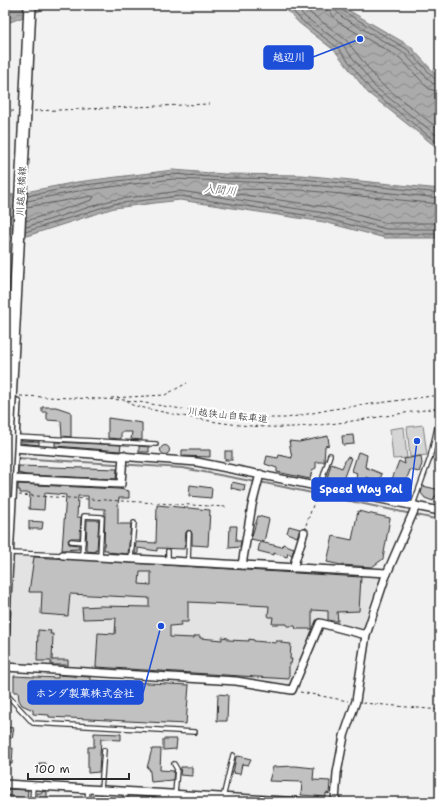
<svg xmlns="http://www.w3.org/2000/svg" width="445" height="807" font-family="'Shantell Sans','Klee One',sans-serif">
<defs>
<pattern id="water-waves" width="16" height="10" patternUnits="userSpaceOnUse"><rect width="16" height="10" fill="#ababab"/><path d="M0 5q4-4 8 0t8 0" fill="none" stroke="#8b8b8b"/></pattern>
</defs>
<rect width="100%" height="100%" fill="#f2f2f2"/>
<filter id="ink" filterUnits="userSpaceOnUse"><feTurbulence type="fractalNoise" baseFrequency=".025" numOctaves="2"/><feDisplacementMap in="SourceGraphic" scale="8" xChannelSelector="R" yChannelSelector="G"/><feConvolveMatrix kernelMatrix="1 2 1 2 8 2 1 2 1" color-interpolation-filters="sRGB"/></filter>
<g filter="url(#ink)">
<!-- built -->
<path fill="#e3e3e3" d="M11 554 79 557 383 574 372 598 362 632 317 619 289 688 237 678 80 669V668L9 663 6 661Z"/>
<!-- pitch -->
<g fill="#d5d5d5" stroke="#808080">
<path d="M423 425 427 455 410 457 407 427Z"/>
<path d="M404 427 407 458 393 459 390 429Z"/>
</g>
<!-- water -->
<g fill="url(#water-waves)" stroke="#787878">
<path d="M5 5H55L5 24Z"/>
<path d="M282 5H342L348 10 410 46 440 79V150L368 93 335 51 299 23Z"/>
<path d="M173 170 224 174 302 175 440 189V238H385L324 222 180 200 114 208 5 243V196L77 182Z"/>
</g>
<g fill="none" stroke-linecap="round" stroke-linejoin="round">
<!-- shore -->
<g stroke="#5e5e5e" stroke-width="1">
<path d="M288 5 301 20 338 48 371 90 440 145"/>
<path d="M294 5 305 17 342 44 375 87 440 138"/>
<path d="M302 5 309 12 346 40 379 82 440 130"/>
<path d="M329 5 331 13 338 22 400 58 429 89 440 92"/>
<path d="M335 5 336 11 342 17 404 53 432 83 440 86"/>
<path d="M340 5 341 9 346 13 407 49 436 80 440 81"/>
<path d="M27 196 78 186 173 174 224 178 302 179 440 193"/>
<path d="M27 201 78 191 173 179 301 184 440 198"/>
<path d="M440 204 301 190 231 189 229 191 231 193 327 207 387 223H440"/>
<path d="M26 221 92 200 94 197 92 196 27 207"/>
<path d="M26 227 112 200 180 191 325 213 386 229H440"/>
<path d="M25 232 113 204 180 196 324 218 385 234H440"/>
</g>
<!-- stream -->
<g stroke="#787878" stroke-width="2">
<path d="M16 458 183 468 256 482"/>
<path d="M260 482 440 520"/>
</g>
</g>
<!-- building -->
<g fill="#c1c1c1" stroke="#2b2b2b" fill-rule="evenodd">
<path d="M42 407H56L71 412V437L62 436 61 421 47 420V412H42Z"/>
<path d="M108 418 142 423V440L131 439 132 432H121V439L108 438Z"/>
<path d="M353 435 354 444 343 445 342 436Z"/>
<path d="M328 436 329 445 325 446 324 462H316V468L312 470 310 479 277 472V468L265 464 267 456 278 458 279 455 292 458 289 441 299 442Z"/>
<path d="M20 441H39V445L20 443Z"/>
<path d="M55 442 121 445 120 451 55 446Z"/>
<circle cx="165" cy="450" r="4.5"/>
<path d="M139 446 149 447V452H139Z"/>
<path d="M182 450H210V457L182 456Z"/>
<rect x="225" y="451" width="7" height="9"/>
<path d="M358 452 367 455 365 467 382 474 379 482 366 477 363 490 354 488 357 473 352 471Z"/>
<path d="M421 456 422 464 419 472 410 470 400 497 387 492 399 461 405 464 404 459Z"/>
<path d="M347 457 351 458 341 485 326 482 331 464 342 468Z"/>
<path d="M19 466 117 469 116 479 26 475 18 473Z"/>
<path d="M232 482 245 485 244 491 231 488Z"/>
<path d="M18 484 119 489 129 491V498H119L118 505V524H131L128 554 108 552V550H104L105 509 88 508V496H78L77 517H81L80 538H71L68 540 69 544 79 545V549L62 550 66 495 45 493 44 510 29 509 30 493H20V490H18Z"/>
<path d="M190 485 212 488 211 498 189 496Z"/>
<path d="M423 486 440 490V497L435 496 433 501 425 498 421 493Z"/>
<path d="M157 505 210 510 208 546 192 545V533L189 530 186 532 184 549 157 548V551L138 548V554H135L136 542 156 543Z"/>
<path d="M358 511 390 518 383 559 372 567 341 565 327 562 333 536 352 540Z"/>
<path d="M258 516 269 519 264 542 251 539Z"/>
<path d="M87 520H99L97 550 95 549V552L87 551 86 549Z"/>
<path d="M29 521 43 522 42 529H29Z"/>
<path d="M230 526H237L236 541H241L240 547 229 548Z"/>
<path d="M289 526 300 529 297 537 287 533Z"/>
<path d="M260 542 282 547 283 544 294 548 292 555 288 553 287 557 274 553V555L258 551Z"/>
<path d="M34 557 361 577 359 611 337 612 338 621H332L328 620V611L312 610V629H296L295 626H287V624H272L273 617H268L269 606 188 602V622H181V625L170 626V637L194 638 195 636H200V638L222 640V637L228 638V640L249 641V639L254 640V641L276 643V641H282L281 643 291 644 290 659H292L291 664H289V679L96 667 98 633 115 634 116 618 83 619 82 607 100 606 149 607V598L70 594 68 616 41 614 42 592H29ZM140 572H151V585L139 584Z"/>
<path d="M38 630 51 631 50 634H53L52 660H68V665H51V661H37Z"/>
<path d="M58 675 90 677V680L189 685 186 724 49 717V715L33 714V710L22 705 19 700 18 692H14V676L58 678Z"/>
<path d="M218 694 228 695 227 721H217Z"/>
<path d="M5 727 14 728 12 738 5 737Z"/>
<path d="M94 733 121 734V740L101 739 99 772 88 773V747H94Z"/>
<path d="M163 739H177L176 749 163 750Z"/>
<path d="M5 748H13L12 764 5 763Z"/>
<path d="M152 749H161L160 770 174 771 173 780 151 782 150 772 149 768H147Z"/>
<path d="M238 756 251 759 248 765 242 764 240 774 233 773 236 757Z"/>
<path d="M39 763H45V771H38Z"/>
<path d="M295 766 314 768 313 780 330 781 329 794 326 793V797L301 795 302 782 269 781 273 767Z"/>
<path d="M181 767H192V776L180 775Z"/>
<path d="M5 789 28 790 27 799 5 795Z"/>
<path d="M42 791 47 792V802H37V793H42Z"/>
<rect x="92" y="796" width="10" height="6"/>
</g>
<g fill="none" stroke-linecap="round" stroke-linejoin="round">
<!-- service casing -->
<g stroke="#2b2b2b" stroke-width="6">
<g id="service">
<path d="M15 437 156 444"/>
<path d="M320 486 330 455"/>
<path d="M413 505 430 458 437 428"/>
<path d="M71 541 83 542"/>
<path d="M10 553 63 555"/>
<path d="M82 556 84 516 102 517 100 557"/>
<path d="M131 558 134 523"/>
<path d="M168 561V551"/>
<path d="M188 562 189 533"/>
<path d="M5 696H8L33 723 195 732"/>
<path d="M174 764 177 769 175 794"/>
<path d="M101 790 104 750"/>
<path d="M32 802 33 786"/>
<path d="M87 802 88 789"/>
<path d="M125 802 126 792"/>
<path d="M222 802 233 755"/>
</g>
</g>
<!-- minor casing -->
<g stroke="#2b2b2b" stroke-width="10">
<g id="minor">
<path d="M14 448 197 462 440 511"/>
<path d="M13 479 121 484 123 455"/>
<path d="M63 555 387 573"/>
<path d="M242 565 252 505 260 474"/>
<path d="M293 568 304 532"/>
<path d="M5 638 17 402"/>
<path d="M5 667 236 681 292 690 320 623 366 635"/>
<path d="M5 784 301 802"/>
<path d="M335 802 337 773 344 736 356 701 366 635 385 578 416 506"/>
</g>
</g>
<!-- primary casing -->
<g stroke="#2b2b2b" stroke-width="14">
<path id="primary" d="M25 113 30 5"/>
</g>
<!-- path -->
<g stroke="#2b2b2b" stroke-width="1" stroke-dasharray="3 3" stroke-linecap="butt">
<path d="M5 111H17"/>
<path d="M34 111 209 104"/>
<path d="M20 396 126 400 219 415 266 418H287L333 409 440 395"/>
<path d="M111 398 165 395 187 383"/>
<path d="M127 400 130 404 135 406C186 417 239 429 292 427 341 425 391 414 440 408"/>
<path d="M19 495 226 507"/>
<path d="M306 525 317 494"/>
<path d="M300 692 348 701"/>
<path d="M363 703 440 710"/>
</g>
<!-- service -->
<use href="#service" stroke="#fff" stroke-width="3.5"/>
<!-- minor -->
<use href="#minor" stroke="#fff" stroke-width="7"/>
<!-- primary -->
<use href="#primary" stroke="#fff" stroke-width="11"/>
<!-- primary-bridge casing -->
<g stroke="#2b2b2b" stroke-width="14" stroke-linecap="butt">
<path id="primary-bridge" d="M5 497 25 113"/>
</g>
<!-- primary-bridge -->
<use href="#primary-bridge" stroke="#fff" stroke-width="11"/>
</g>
</g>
<g text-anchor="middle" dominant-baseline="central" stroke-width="4" stroke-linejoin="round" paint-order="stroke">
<!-- street labels -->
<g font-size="10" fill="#2b2b2b" stroke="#fff">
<text transform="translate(21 191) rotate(-87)">川越栗橋線</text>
<text transform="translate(228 415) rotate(6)">川越狭山自転車道</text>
</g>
<!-- water labels -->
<g font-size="11" font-style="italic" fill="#585858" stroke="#fff">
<text transform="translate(220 190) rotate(5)">入間川</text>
</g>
</g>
<!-- callouts -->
<path fill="none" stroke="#1d4ed8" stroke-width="1.5" d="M360 39L313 57M417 441L411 489M161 626L143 693"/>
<g fill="#1d4ed8" stroke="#fff" stroke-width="1.5">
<circle cx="360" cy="39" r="4"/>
<circle cx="417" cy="441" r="4"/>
<circle cx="161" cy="626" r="4"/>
</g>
<g fill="#1d4ed8" stroke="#1d4ed8" stroke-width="1.5">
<rect x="264" y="46" width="49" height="23" rx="4"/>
<rect x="312" y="478" width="99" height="23" rx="4"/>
<rect x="28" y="681" width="115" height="23" rx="4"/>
</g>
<g font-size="11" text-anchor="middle" font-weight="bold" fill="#fff">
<text x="289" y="61">越辺川</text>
<text x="361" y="493">Speed Way Pal</text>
<text x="85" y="697">ホンダ製菓株式会社</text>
</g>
<!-- margin -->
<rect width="445" height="807" fill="none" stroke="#fff" stroke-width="20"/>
<rect x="10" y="10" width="425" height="787" fill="none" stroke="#2b2b2b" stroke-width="1.5" filter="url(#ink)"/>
<!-- scale -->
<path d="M28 773v6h101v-6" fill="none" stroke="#2b2b2b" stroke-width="2"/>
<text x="34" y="773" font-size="12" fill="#2b2b2b" stroke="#ffffff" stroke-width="3" paint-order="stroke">100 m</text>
</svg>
